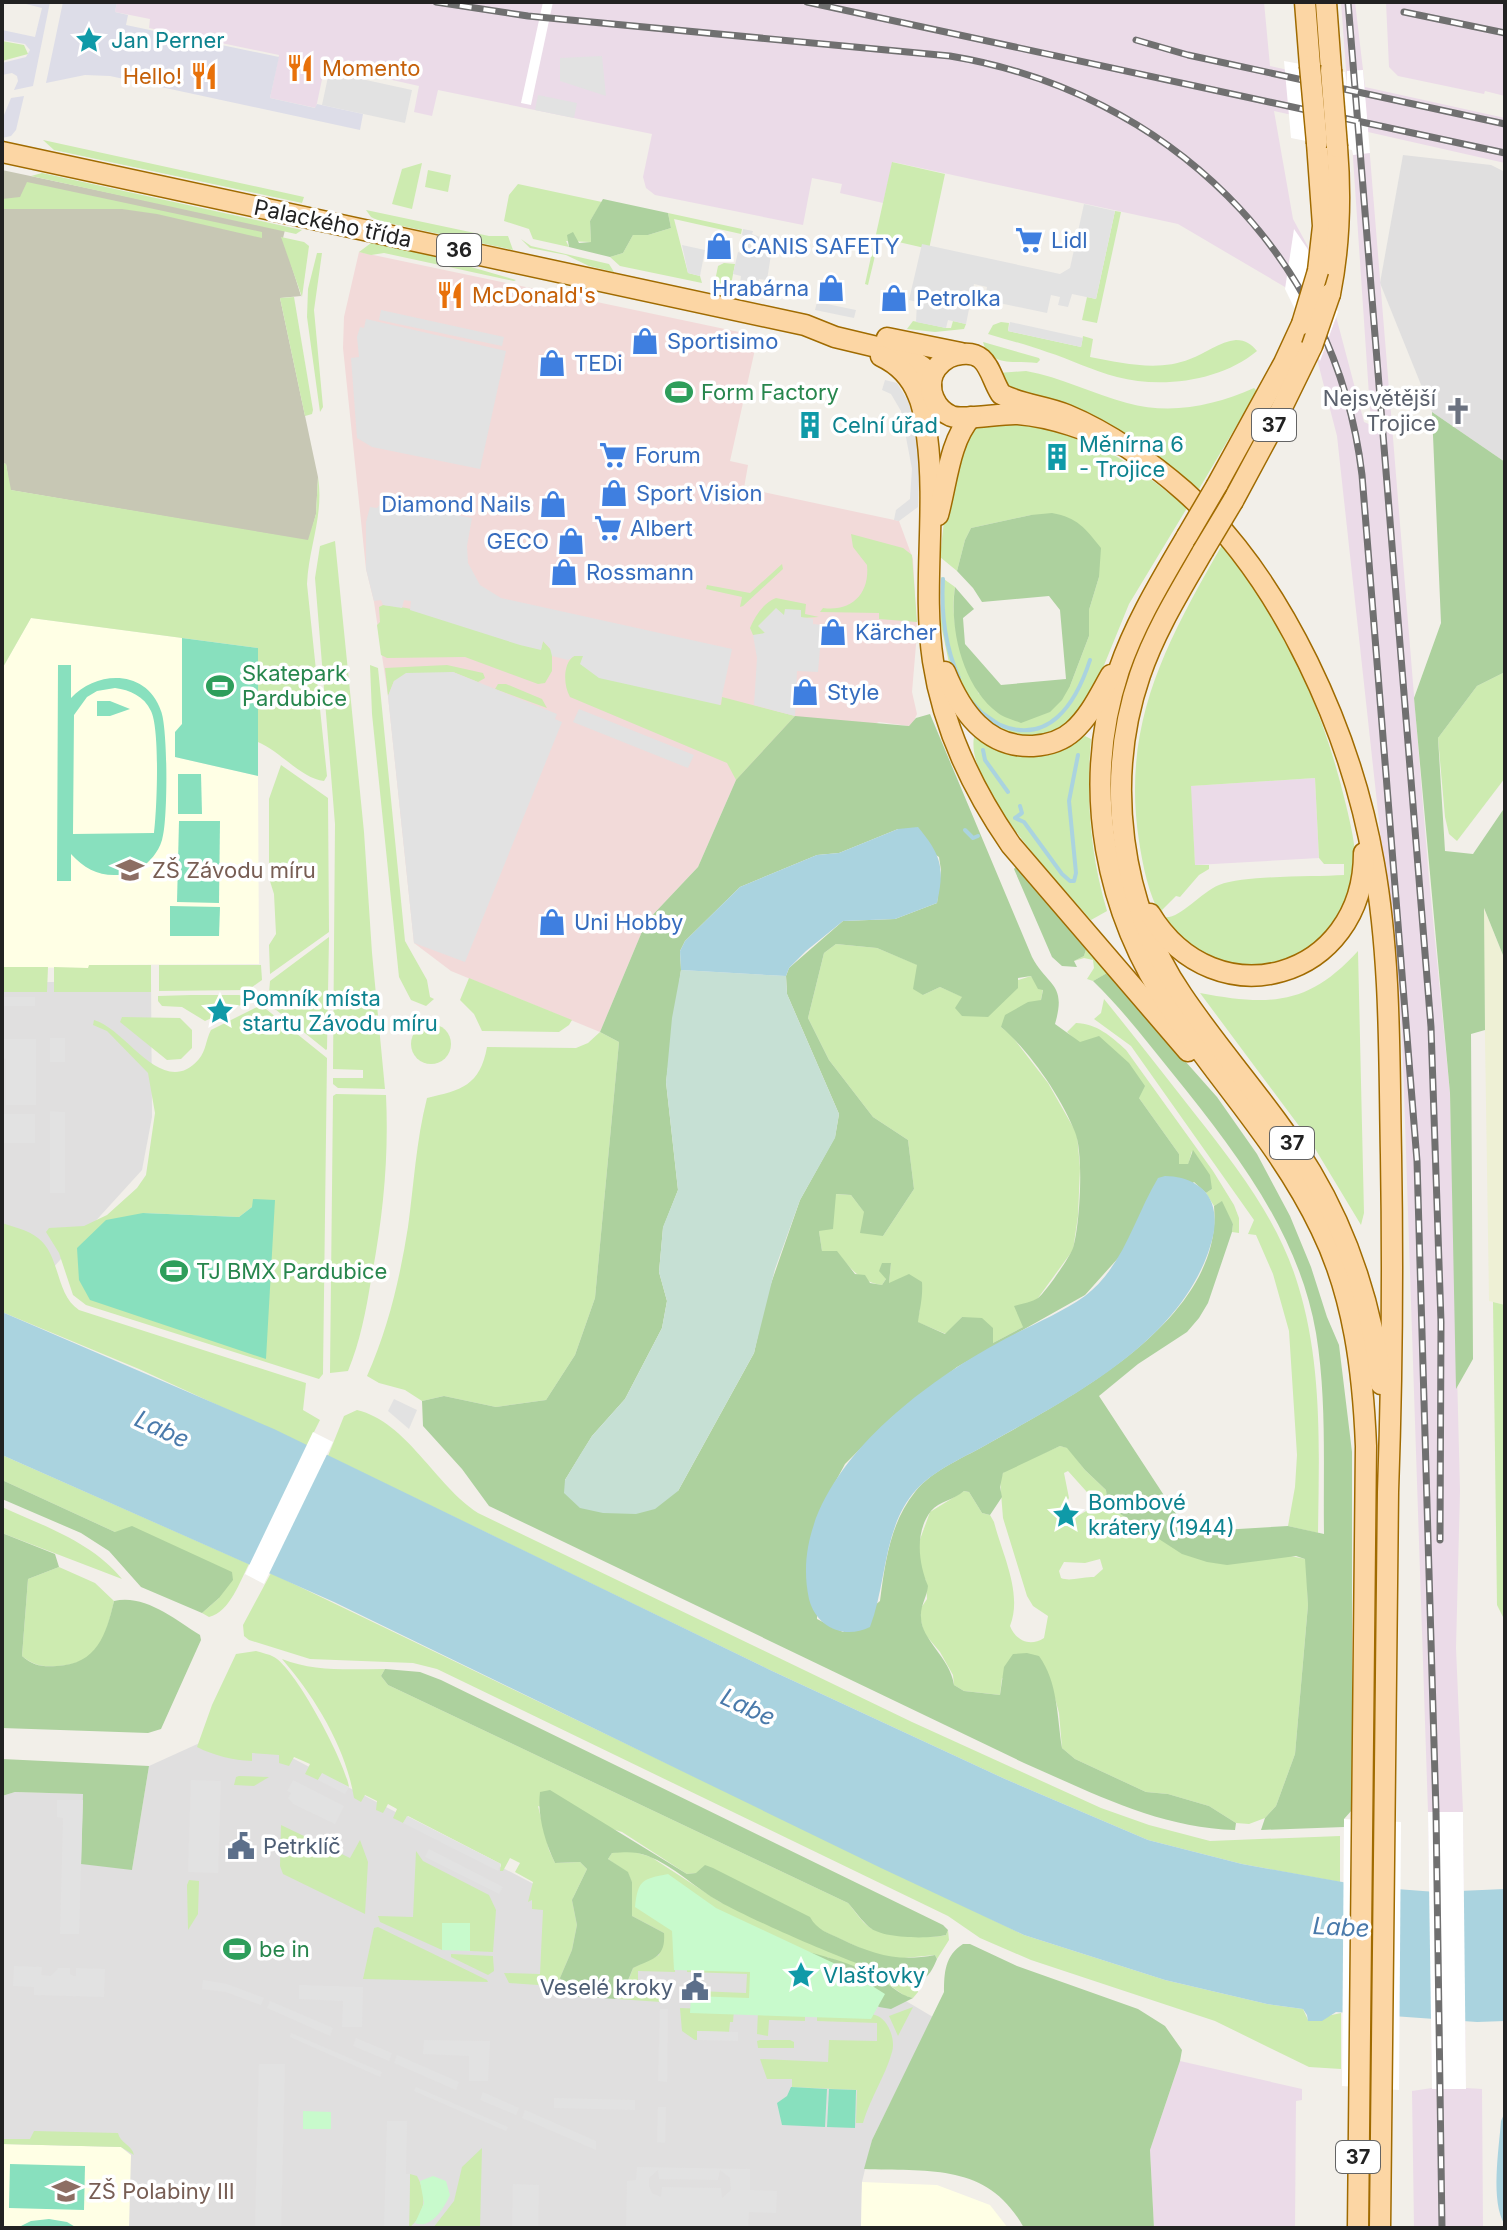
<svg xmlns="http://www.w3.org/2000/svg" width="1507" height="2230" font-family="Inter,sans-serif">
<rect width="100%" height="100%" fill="#f2efe9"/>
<!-- residential -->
<g fill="#e0dfdf">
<path d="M1403 155 1491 165 1505 172V462L1432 412 1380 283Z"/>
<path d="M151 980 152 1117 142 1170 30 1293 2 1301V983Z"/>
<path d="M204 1741 275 1749 549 1892 845 1965 933 2017 872 2140 862 2182 861 2228H2V1796L15 1792 84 1794 83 1800 132 1870 149 1766Z"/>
</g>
<!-- commercial -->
<path fill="#f2dad9" d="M359 252 758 336 730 461 748 465 744 488 899 521 913 559 917 633 912 692 917 714 913 723 909 726 879 722 736 780 698 867 646 922 600 1032 451 971 414 943 388 696 374 602 366 569 343 348 344 317Z"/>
<!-- industrial -->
<g fill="#ebdbe8" fill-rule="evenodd">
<path d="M117 2H1264L1270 66 1347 83 1341 2H1355L1365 87 1505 118V163L1368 132 1429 879 1450 1093 1460 1491 1456 1648 1463 1812 1466 2088 1482 2089 1483 2228H1414L1412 2091 1432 2088 1428 1812 1402 1032 1337 436 1317 359 1285 287 1178 224 893 162 883 203 840 193 842 184 812 178 803 225 655 195 646 188 643 177 652 134 438 90 432 116 414 112 419 86 325 65 316 108 270 98 279 55 149 28 150 19 115 12ZM1274 111 1351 128 1371 425 1364 422 1333 305 1312 254 1293 219Z"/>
<path d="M1386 2H1505V96L1485 91 1484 94 1398 76 1389 67Z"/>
<path d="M1315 778 1319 858 1195 865 1190 786Z"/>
<path d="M1180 2061 1302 2089V2100L1296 2101 1295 2228H1154L1150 2150Z"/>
</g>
<!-- education -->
<g fill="#ffffe5">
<path d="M31 618 182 638V724L175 757 258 776 259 964 89 965V968L2 967V669Z"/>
<path d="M2 2144 121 2147 131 2155 129 2228H2Z"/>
<path d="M862 2182 937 2185 990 2205 1008 2228H861Z"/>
</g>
<!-- construction -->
<path fill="#c7c7b4" d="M2 170 285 230 283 238 301 296 280 298 318 477 316 514 309 541 10 490 6 464 2 463Z"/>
<!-- farmland -->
<path fill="#eef0d5" d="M1483 906 1505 960V1305L1489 1301Z"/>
<!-- grass -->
<g fill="#cdebb0" fill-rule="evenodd">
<path d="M2 41 24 45 28 54 2 61Z"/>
<path d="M43 140 304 197 302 203 54 150Z"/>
<path d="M892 162 945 174 929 249 881 238 880 235 868 285 865 284Z"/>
<path d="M422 163 412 209 392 204 402 169Z"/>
<path d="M428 170 451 175 448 192 425 187Z"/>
<path d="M42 173 302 230 296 234 31 176Z"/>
<path d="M27 182 262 232V238L157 214 122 209H2V199L20 197Z"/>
<path d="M518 184 602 202 590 221 591 242 566 241 569 247 533 239 529 229 504 221 509 195Z"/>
<path d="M366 210 489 236H508L513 250 379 221 371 217Z"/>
<path d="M1115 211 1121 212 1097 323 1082 320 1087 297 1096 299Z"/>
<path d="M668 213 742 229 741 234 674 219 688 273 700 276 702 283 620 266 610 257 623 253 633 235H648L671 228Z"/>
<path d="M281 237 304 242 309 246 302 297Z"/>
<path d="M521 239 531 246 609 264 614 272 589 266 566 255 530 248Z"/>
<path d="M371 243H388L516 280 514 281 384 253 371 255 359 252Z"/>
<path d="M317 253H322L314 310 323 407 320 412 307 317 308 289Z"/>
<path d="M724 263 735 264 730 290 714 286 718 266Z"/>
<path d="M294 297 313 410 312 414 305 416 280 298Z"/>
<path d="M913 321 946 328H951L953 321 966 324 964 329 935 332 907 329Z"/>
<path d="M1001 322 1009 323 1008 331 1081 347 1083 336 1093 339 1090 357C1123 363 1158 372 1190 359 1205 354 1220 341 1236 340 1246 340 1251 344 1257 351 1221 381 1162 389 1117 377 1093 371 1070 359 1047 352 1028 345 1008 340 988 334L993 325Z"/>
<path d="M983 342 1039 358 1040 360 1037 363C1016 360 990 368 983 342Z"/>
<path d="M1026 371C1061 377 1093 394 1127 403 1171 415 1213 406 1254 388L1257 391 1199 489 1144 448 1013 394 998 373Z"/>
<path d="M1009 419C1027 423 1047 425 1064 431 1108 447 1152 478 1187 508L1129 604 1098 680 1075 719 1053 734 1023 739 987 724 955 681 949 663 941 625V577L955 587C949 626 963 659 979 694L1070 686 1089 636V610L1099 577 1031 515 971 528 965 540 957 571 940 557 946 503 956 462 975 423Z"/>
<path d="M2 463 6 464 11 490 308 540 316 514 318 477C324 516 309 545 307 584L327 776 324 781C302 779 280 751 258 742V648L31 618 2 669Z"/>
<path d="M851 534 903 548 912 555 917 622 879 619V613L820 612 823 608C851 612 870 594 867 565L853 547Z"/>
<path d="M335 541 364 832 372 953 385 1089 338 1088 333 1084V1078H363V1070L333 1069 335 824 315 578 320 546Z"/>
<path d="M1222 545C1238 568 1256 590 1270 614 1306 673 1330 738 1346 805 1353 835 1360 862 1352 894 1350 903 1341 912 1336 919 1331 927 1325 938 1318 944 1273 983 1189 969 1161 916 1148 893 1143 866 1139 841 1121 724 1166 643 1222 545ZM1315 778 1319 858 1324 864H1344V875C1313 877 1245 875 1219 885 1200 893 1179 920 1164 917L1162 910 1176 896 1180 897 1199 875 1209 869V865H1195L1191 786Z"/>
<path d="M782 564 783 569 743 606 740 607 742 597 706 589 707 585 750 593Z"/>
<path d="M776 598 806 604 805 614 819 617 801 618 785 610V615L762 635H753L750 628C755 616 763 603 776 598Z"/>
<path d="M383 605C434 608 489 639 541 649L543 641 552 651V671L545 683 538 684 465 657 387 658 381 655 377 625 380 622 379 607Z"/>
<path d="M574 656H583L721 705 722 697 795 716 736 780 727 763 570 697C563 685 563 663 574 656Z"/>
<path d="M370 665 378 668 405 941 427 980 430 997 434 999 426 1006 411 1000 399 977 372 714Z"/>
<path d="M447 665 483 673 485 678 478 682 453 672 394 681 388 696 385 668Z"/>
<path d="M1505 672V778L1457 841 1449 834 1445 817 1438 738 1477 686Z"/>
<path d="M498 684H506L542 699 547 708 495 689Z"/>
<path d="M1085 736 1091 739C1086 799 1090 853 1107 911L1091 920C1059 883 965 786 974 737 1022 762 1038 760 1085 736Z"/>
<path d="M281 765 328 798 329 932 270 974 269 945 276 934 274 894 269 878V799Z"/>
<path d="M329 937 327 1049 326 1050 265 1001 269 993 270 981Z"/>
<path d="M836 944 877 948 918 965 923 995 940 987 963 997 1031 976 1043 989 1041 1000 1001 1027 1011 1035 1048 1083 1077 1134 1080 1168 1078 1216 1073 1250 1038 1298 1023 1327 993 1343 962 1317 946 1334 917 1322 920 1309 889 1283 891 1263H882L886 1279 882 1285C860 1282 850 1268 837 1252L822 1251 819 1231 835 1194 851 1195 883 1236 914 1189 908 1140 873 1117 829 1060 808 1018 824 953Z"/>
<path d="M1087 946 1109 972 1093 981 1087 979 1094 968 1093 960 1084 958 1074 961 1084 956Z"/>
<path d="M1358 951 1364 1213 1361 1225 1311 1142 1200 993C1269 1006 1308 1006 1358 951Z"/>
<path d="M89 965H151V992H54V967L88 968Z"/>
<path d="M159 965H261L262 980 248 990 159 991Z"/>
<path d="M2 967H48L47 992H2Z"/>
<path d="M469 978 572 1020 569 1025 559 1032 482 1031 474 1014 460 1000Z"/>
<path d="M191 995H239L254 999 205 1021 182 1007 162 1006 158 1001V996Z"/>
<path d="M1104 999C1135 1037 1165 1076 1195 1114 1236 1166 1279 1221 1298 1285 1323 1366 1319 1451 1318 1533L1288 1526 1295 1487 1297 1455 1289 1331 1273 1274 1256 1235 1248 1234 1254 1220 1131 1046 1094 1019 1101 1013Z"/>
<path d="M261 1005 327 1058 323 1374 319 1379 86 1305 73 1295 59 1253 46 1232 49 1228 84 1226 107 1215 137 1188 146 1175 155 1113 148 1073 107 1031 93 1025 94 1020C127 1029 163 1101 199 1059 206 1051 206 1039 211 1030ZM252 1207 266 1359 143 1213 239 1217Z"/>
<path d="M122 1017 180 1018 192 1030V1048L181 1059 167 1060 120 1022Z"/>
<path d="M1076 1023C1096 1023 1112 1037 1126 1050L1213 1171 1234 1205 1239 1218V1233L1232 1232 1233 1224 1221 1202 1214 1206 1206 1193 1212 1189 1192 1151 1188 1165 1179 1164V1154L1139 1098 1067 1032Z"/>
<circle cx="431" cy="1044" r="20"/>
<path d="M600 1032 619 1042 595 1298 575 1355 546 1400 496 1407 444 1396 422 1401 405 1390 379 1383 367 1376C388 1329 400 1278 408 1227 414 1184 416 1141 427 1098 461 1090 480 1086 487 1047L576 1048 588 1043Z"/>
<path d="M336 1094 386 1095C389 1158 383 1218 371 1280 366 1311 360 1342 348 1371L330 1373 333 1096Z"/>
<path d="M2 1223C14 1227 28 1230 38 1238 61 1256 55 1294 79 1310L306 1383 303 1410 320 1420 307 1446 139 1369 2 1312Z"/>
<path d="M1493 1302 1505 1305V1621L1497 1605Z"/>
<path d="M357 1410C407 1422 435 1485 478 1513L912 1722 1101 1808 1149 1825 1210 1841 1340 1836V1882L1242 1864 1148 1840 1005 1779 770 1670 328 1456 344 1416Z"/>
<path d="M1060 1446 1068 1448 1085 1470 1106 1490 1109 1506 1139 1526 1306 1559 1308 1605 1295 1754 1276 1806 1265 1818 1249 1824 1236 1823 1209 1806 1168 1794 1146 1792 1075 1759 1062 1748 1059 1713 1052 1687 1002 1678 1000 1695 964 1691 954 1685 953 1675 940 1652 924 1633 921 1621V1608L927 1599 926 1580 922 1576 918 1545 930 1512 964 1491 969 1492 982 1513 990 1515 994 1522C1002 1554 1023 1593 1010 1626 1016 1641 1030 1647 1044 1638L1048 1616 1033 1606 1027 1596 1003 1518 1000 1481 1003 1473 1010 1468ZM1068 1471 1095 1501V1506L1074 1518 1068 1525 1057 1520 1069 1498 1064 1473ZM1100 1559 1103 1569 1094 1577C1083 1576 1071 1582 1061 1578L1059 1571 1064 1562 1085 1563Z"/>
<path d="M2 1455 249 1564C240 1581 230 1612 209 1617L202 1613 219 1598 115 1532 2 1480Z"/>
<path d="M2 1507C44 1526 92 1542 122 1579L2 1533Z"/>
<path d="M59 1567 95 1583 114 1601C106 1636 99 1664 58 1666 43 1667 34 1666 22 1656L28 1579Z"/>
<path d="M271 1573 1024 1935 1165 1980 1267 2004 1303 2009 1308 2020 1341 2013V2069L1309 2067 1215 2021 1031 1960 980 1938 948 1916 437 1669 413 1663 310 1659 249 1640 244 1636 243 1625Z"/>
<path d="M256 1651C262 1653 269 1654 274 1657 296 1669 345 1762 349 1787L322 1774 318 1780 305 1774 310 1764 294 1757 289 1766 279 1763V1755L252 1753V1761C232 1760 215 1756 197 1747L212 1705 236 1654Z"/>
<path d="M282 1659C314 1672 350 1669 385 1669L381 1676 388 1685 848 1903C854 1910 862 1922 869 1927 883 1937 930 1939 946 1935L948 1930 949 1940 937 1959 935 1955 894 1959 873 1954 697 1873 687 1874 622 1832 538 1806 549 1850 555 1863 580 1862 587 1869 572 1900 577 1925 572 1950 560 1978 566 1996 538 1985 509 1983 504 1973 540 1974 543 1910 532 1909V1900L528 1902 533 1882 515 1872 520 1863 510 1858 503 1871H500L501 1864 408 1816 403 1823 393 1818 397 1809 388 1804 383 1813 376 1810 377 1801 365 1795 361 1802 354 1798C346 1748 315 1697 282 1659Z"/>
<path d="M236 1777 239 1776 269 1777 254 1786 234 1785Z"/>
<path d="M281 1825 350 1858 360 1840 368 1862 365 1914 283 1874 280 1866Z"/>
<path d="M628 1850 651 1857 720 1902 895 1976 917 1980 918 1992 913 1998 905 1996 875 1975 827 1957 675 1958V1972L638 1971V1989L661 1990V2002L617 1999 623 1995 633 1968 659 1955 664 1933 632 1916V1883L628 1873 608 1859 612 1853Z"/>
<path d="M416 1851 423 1861 489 1895 496 1910 493 1952 470 1951V1923H442V1950L380 1922 378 1916 413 1917Z"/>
<path d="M189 1880 199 1881 198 1914 188 1930 187 1885Z"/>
<path d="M378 1927 487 1980 488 1982 363 1979 374 1928Z"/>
<path d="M451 1954 493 1956 494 1971 488 1975 451 1957Z"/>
<path d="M687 1965H753V2004L697 2005 698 1991 746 1993 747 1974 687 1972Z"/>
<path d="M913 2007 898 2036 889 2016Z"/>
<path d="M680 2008 734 2010 733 2022H730L729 2032 698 2031 697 2040H695L682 2031Z"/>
<path d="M758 2011 805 2012V2021L769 2020 768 2036 757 2034Z"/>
<path d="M817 2012C835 2013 858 2010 875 2015 888 2018 896 2040 892 2052 885 2077 870 2098 863 2123H856L857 2090 792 2087V2079H767L760 2059 828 2062 829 2040 877 2041V2023L817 2021Z"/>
<path d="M760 2040H790L794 2042V2048H758L757 2041Z"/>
<path d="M34 2131 118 2133C120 2143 132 2145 134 2155L121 2147 2 2144V2139H30Z"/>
<path d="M482 2148 480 2228H433L454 2201 462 2167Z"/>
<path d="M410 2174 417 2176C427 2195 426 2214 409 2228Z"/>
</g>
<!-- forest -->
<g fill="#add19e" fill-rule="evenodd">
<path d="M603 199 668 213 671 228 648 235H633L623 253 610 257 569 247 567 235 573 232 579 243 591 242 590 221Z"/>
<path d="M1432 412 1505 462V672L1477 686 1438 738 1445 851 1473 854 1505 807V960L1484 908 1485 1030 1471 1034 1473 1359 1456 1389 1450 1093 1414 698 1441 623Z"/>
<path d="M1052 513C1078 518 1085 528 1101 548L1099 577 1089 610V636L1070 686 1062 700 1050 712 1021 723C1014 720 1004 718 998 713 963 687 949 629 955 587L974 609 963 618 965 644 1001 685 1066 679 1060 610 1049 596 982 602 973 588 957 571 965 540 971 528 1031 515Z"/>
<path d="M930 714 1032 957C1048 987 1067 983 1055 1024L1080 1042 1099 1036 1129 1063 1145 1086 1139 1098 1179 1154V1164H1188L1193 1150 1210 1175 1212 1189 1206 1193 1194 1182 1131 1236 1120 1256 1085 1295 957 1367 891 1418 845 1464 820 1510 817 1619 843 1632 880 1601C885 1563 890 1523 915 1492 933 1469 966 1457 991 1442 1073 1396 1224 1318 1214 1206L1222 1201 1233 1224 1232 1232 1208 1303 1199 1318 1187 1332 1138 1364 1099 1396 1188 1532 1288 1526 1324 1534C1323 1467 1327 1400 1316 1333 1299 1233 1235 1151 1173 1074 1147 1042 1123 1010 1093 981L1107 973 1217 1097 1257 1154 1290 1216 1311 1267 1327 1317 1339 1345 1352 1452V1810L1344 1819V1827L1261 1830 1265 1818 1276 1806 1295 1754 1308 1605 1305 1559 1296 1556 1227 1565 1207 1562 1182 1554 1108 1506 1106 1490 1085 1470 1067 1448 1060 1446 1003 1473 1000 1487 1002 1497 990 1515 982 1513 969 1492 964 1491C954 1500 939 1501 931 1511 914 1533 919 1564 928 1586 927 1597 920 1606 921 1617 921 1640 950 1657 954 1685L964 1691 1000 1695 1004 1667 1013 1654 1027 1653 1039 1656C1058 1682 1057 1717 1062 1748L1075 1759 1146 1792 1168 1794 1209 1806 1236 1823 1235 1830C1159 1828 1093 1793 1024 1763L489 1506 462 1469 423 1426 422 1401 444 1396 496 1407 546 1400 575 1355 595 1298 619 1042 600 1032 646 922 698 867 736 780 795 716 909 726 916 718ZM898 829 939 857 941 870 937 903 895 919 843 921 789 968 786 976 787 994 839 1114 835 1137 800 1200 766 1298 754 1353 678 1491 565 1480 592 1436 625 1399 662 1328 667 1301 659 1272 663 1228 678 1190 666 1082 681 970 680 951 685 941 740 887 817 855 839 853ZM836 944 877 948 917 965 913 989 923 995 940 987 962 997 955 1008 962 1016 988 1017 1018 988V978L1031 976 1038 989 1043 990 1041 1000 1028 1002 1005 1015 1001 1027C1029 1050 1062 1098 1075 1132 1084 1153 1080 1226 1073 1248 1070 1257 1045 1293 1038 1298 1032 1302 1021 1304 1014 1306L1023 1327 993 1343V1328L982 1318 962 1317 945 1334 918 1322C920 1307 923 1297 922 1282L909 1274 889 1283 891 1263H882L879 1271 886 1279 882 1285 870 1283 865 1275 855 1274 837 1251H822L819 1231 833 1229 836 1194 851 1195 864 1212 860 1233 883 1236 914 1189 908 1140 873 1117 829 1060 808 1018 824 953Z"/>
<path d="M1018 864 1087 946 1084 956 1074 961 1077 967 1062 966 1052 957 1014 869Z"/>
<path d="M2 1480 115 1532 132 1526 232 1572 233 1580 219 1598 202 1613 141 1587 109 1551 81 1533 2 1499Z"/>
<path d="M2 1533 55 1554 59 1567 28 1579 22 1656C33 1666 43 1667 57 1666 97 1664 106 1635 114 1601 145 1594 174 1619 200 1635L201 1640 161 1729 148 1733 2 1728Z"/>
<path d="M385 1669 420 1672 441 1680 943 1925 948 1930 946 1935C929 1939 883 1939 869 1927 862 1921 855 1911 848 1903L388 1685 381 1676Z"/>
<path d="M2 1759 149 1766 132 1870 81 1864 83 1794 15 1792 2 1796Z"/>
<path d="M550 1790 687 1874 696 1873 705 1865 713 1868 810 1917C817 1930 828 1933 841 1939 874 1955 899 1962 935 1955L937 1959C933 1968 929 1979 918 1980 888 1982 750 1919 720 1902 695 1888 674 1866 648 1856 635 1851 626 1852 612 1853L608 1859 628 1872 632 1882V1916L664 1933C666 1958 652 1959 633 1968L622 1995 617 1999 566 1996 560 1978 572 1950 577 1925 572 1900 587 1869 580 1862 555 1863C545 1842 537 1815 540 1792Z"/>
<path d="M963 1944H970L1017 1966 1138 2009 1165 2026 1182 2050 1180 2061 1150 2150 1154 2228H1024C988 2162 929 2172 864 2169L872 2140 944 1992C944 1973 945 1955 963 1944Z"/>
<path d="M800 1950C825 1956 851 1963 874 1975 888 1982 898 1995 913 1998L891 2009 879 2007 849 1981Z"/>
</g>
<!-- wetland -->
<path fill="#c6e0d4" d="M681 970 786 976 787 994 839 1114 835 1138 800 1200 775 1269 754 1353 678 1491 655 1509 636 1514 603 1513 580 1508 564 1493 565 1480 580 1455 592 1436 625 1399 662 1328 667 1301 659 1272 663 1227 678 1190 666 1082 672 1018Z"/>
<!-- park -->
<g fill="#c8facc">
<path d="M668 1874 716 1908 842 1967 885 1994 871 2019 690 2013 691 1996 749 1998 750 1972 674 1970 672 1931 635 1907C638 1880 642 1879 668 1874Z"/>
<path d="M442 1923H470V1951L442 1950Z"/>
<path d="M303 2111 331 2112V2129H303Z"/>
<path d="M433 2176 446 2181 450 2195C444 2208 431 2230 415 2223L424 2203 420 2181Z"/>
</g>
<!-- pitch -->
<g fill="#88e0be" fill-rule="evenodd">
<path d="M182 638 258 648V776L175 757V732L182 724Z"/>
<path d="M58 665H71V698C97 670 147 669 161 711 168 728 168 822 162 840 158 853 150 861 140 869L139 880H131L130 873C106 879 87 872 71 854V881H57ZM115 688C130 690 144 696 151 711 160 729 157 810 154 833L73 834 74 715 87 697 97 691Z"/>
<path d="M97 701H110L130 709 110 716H97Z"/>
<path d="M178 774H201L202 814H178Z"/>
<path d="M179 821H220L219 903 177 902Z"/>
<path d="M170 906 220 907 219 936H170Z"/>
<path d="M253 1199 275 1200 266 1359 90 1300 79 1280 77 1248 106 1220 143 1213 239 1217 252 1207Z"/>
<path d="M791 2087 827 2089 825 2127 782 2125 777 2103 787 2096Z"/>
<path d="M829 2089 856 2090 855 2128 827 2127Z"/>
<path d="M10 2164 85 2166 84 2210 9 2208Z"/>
<path d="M49 2219 67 2222 77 2228H17L31 2221Z"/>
</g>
<!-- parking -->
<g fill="#e2e2e2" fill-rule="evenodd">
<path d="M602 56 606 96 560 81V58Z"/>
<path d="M329 72 412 90 405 123 322 105Z"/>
<path d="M538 95 577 103 574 118 535 110Z"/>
<path d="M1084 204 1115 211 1096 299 1072 294 1068 307 1058 305 1060 297 1051 295 1047 313 985 300 987 287 974 284 966 324 948 320 946 328 916 322 917 302 909 300 922 244 1060 274 1070 268Z"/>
<path d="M743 229 753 231 752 234 773 242 767 280 759 279 757 287 740 283 741 276 733 274 738 252 741 253 745 245 747 237 742 235Z"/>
<path d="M682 245 705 250 700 276 688 273Z"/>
<path d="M817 302 856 310 854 318 815 310Z"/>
<path d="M381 310 504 337 502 346 379 320Z"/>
<path d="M366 319 506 351 480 469 372 447 357 438 351 358 359 357 357 337 360 327 364 328Z"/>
<path d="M1010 322 1083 338 1081 347 1008 331Z"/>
<path d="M885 380 897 383 911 406 920 454 918 507 899 521 894 520 896 510 910 499 912 469 901 411 891 394 882 390Z"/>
<path d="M383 501 472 518 467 546 468 563 480 585 501 598 732 649 720 705 599 678 580 664 583 656H574L568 660 552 656 550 648 543 641 541 650 520 645 410 610 411 601 404 600 402 608 383 605 381 600 374 601 366 569V522L370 507 377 508Z"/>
<path d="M776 608 784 615 785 609 801 610V617L813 619V624L822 625 818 672 797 671 795 716 754 705 757 658 753 635 765 633 758 626Z"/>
<path d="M453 672 557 714 555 719 562 722 465 962 414 943 388 696 394 681 406 673Z"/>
<path d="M579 709 694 755 688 768 573 722Z"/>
<rect x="2" y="997" width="33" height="9"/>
<rect x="50" y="1038" width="15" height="24"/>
<path d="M2 1039H36V1105H6V1059L2 1058Z"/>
<path d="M50 1111 65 1112V1193H50Z"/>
<rect x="2" y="1114" width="33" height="29"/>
<path d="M394 1399 417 1410 409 1429 388 1411Z"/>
<path d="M322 1773 349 1787 345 1794 318 1780Z"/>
<path d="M191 1780 221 1781 218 1873 188 1872Z"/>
<path d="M293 1780 344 1806 335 1824 293 1804 288 1798 291 1793 287 1791Z"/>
<path d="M57 1800H83L79 1934H60L63 1818 57 1817Z"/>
<path d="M407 1816 501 1864 498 1871 403 1823Z"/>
<path d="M429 1849 503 1887 499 1894 425 1857Z"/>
<path d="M14 1966 42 1967 41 1975 51 1976 58 1968H70V1974L74 1976H76V1968L105 1969 104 1997 34 1995V1987L13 1986Z"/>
<path d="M203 1980 227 1984 264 1998 261 2005 226 1992 202 1989Z"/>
<path d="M299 1985 363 1987 362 2027H342L343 2001 299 1999Z"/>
<path d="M270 2001 333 2028 330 2036 267 2008Z"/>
<path d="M660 2009H668L667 2082 658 2081Z"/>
<path d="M697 2031 738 2032V2041L697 2040Z"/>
<path d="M291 2033 382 2072 380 2077 290 2037Z"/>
<path d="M356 2038 392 2053 389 2061 353 2046Z"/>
<path d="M424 2040 490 2041 488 2081H469V2056L423 2054Z"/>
<path d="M397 2055 459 2082 456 2090 394 2063Z"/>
<path d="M259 2064H285L281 2228H255Z"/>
<path d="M416 2087 508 2127 506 2131 414 2091Z"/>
<path d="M483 2092 519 2108 516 2115 480 2100Z"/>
<path d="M554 2098 635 2100V2110L554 2108Z"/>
<path d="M658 2107H666L665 2143 657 2142Z"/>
<path d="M525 2110 596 2141V2150L522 2118Z"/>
<path d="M387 2121H407L406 2174H410L409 2228H384Z"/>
<path d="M637 2167 750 2169V2190L777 2191 776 2213 749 2212 748 2228H626L627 2181 636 2180ZM658 2170 659 2179 718 2180 720 2170 730 2178 731 2190 722 2198 721 2188 662 2187 661 2197 652 2193 649 2186V2178Z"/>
<path d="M513 2184 539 2185 538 2228H512Z"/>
</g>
<!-- plaza -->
<g fill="#dddde8">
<path d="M18 2H50L33 86 14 90 18 81 17 76 12 73 2 75V63L26 57 30 50 25 44 2 40V30L35 37 42 8Z"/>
<path d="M63 2H117L115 12 128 15 126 25 279 57 270 98 315 108 317 104 363 114 360 130 110 76 85 75 46 83Z"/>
<path d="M24 96 16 130 11 136 2 138V120L11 98Z"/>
</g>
<!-- water -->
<g fill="#aad3df">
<path d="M918 827C941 855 945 867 937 903L895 919 843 921 806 951 789 968 786 976 681 970 680 951 685 941 740 887 817 855 839 853 898 829Z"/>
<path d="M1165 1176C1187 1176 1211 1187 1214 1212 1216 1228 1213 1238 1208 1253 1175 1344 1073 1396 993 1441 968 1456 936 1468 916 1490 883 1526 887 1583 870 1627 844 1640 816 1627 809 1599 785 1488 909 1392 994 1345 1023 1328 1057 1316 1085 1296 1124 1266 1134 1218 1158 1178Z"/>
<path d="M2 1312 274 1429 770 1670 1005 1779 1148 1840 1242 1864 1370 1887 1436 1892 1505 1889V2021L1477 2022 1336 2012 1322 2021H1308L1307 2015 1303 2009 1267 2004 1165 1980 1024 1935 881 1868 334 1602 2 1455Z"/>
<path d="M1505 2112V2225C1490 2202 1499 2149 1501 2121Z"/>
</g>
<!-- pier -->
<g fill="#fff">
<path d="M543 2H553L531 105 521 103Z"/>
<path d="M1284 61 1345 72 1347 86V71L1363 70 1370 153 1353 155 1352 150 1291 138Z"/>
<path d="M1294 229 1307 248 1338 312 1320 361 1285 289Z"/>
<path d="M313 1432 333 1442 264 1584 245 1574Z"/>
<path d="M1428 1812H1463L1466 2089H1432Z"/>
<path d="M1344 1819 1401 1822 1399 2090 1342 2086Z"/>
</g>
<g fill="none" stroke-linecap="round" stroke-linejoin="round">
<!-- stream -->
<g stroke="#aad3df" stroke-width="4">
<path d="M943 579C941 613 945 647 959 678"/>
<path d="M970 700 982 713 998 724"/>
<path d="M996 726 998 724C1049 747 1076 703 1090 660"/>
<path d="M983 750 985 760 1008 792"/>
<path d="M1020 806 1022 813 1015 818 1024 822 1062 874 1070 881H1074L1076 873 1069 801 1078 755"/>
<path d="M965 830 973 838 978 836"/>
</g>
<!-- primary casing -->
<g stroke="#a06b00" stroke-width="23">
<g id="primary">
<path d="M1305 2 1310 66"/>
<path d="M1326 2 1331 70"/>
<path d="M1317 143 1323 226 1318 271"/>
<path d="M2 152 805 325 835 337 881 348 908 357 923 367 931 386"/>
<path d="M1330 294C1340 244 1341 197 1337 147"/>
<path d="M887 338 961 353"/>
<path d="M881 356C898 364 911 377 918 395 924 407 925 423 927 436 937 511 922 587 933 661 943 728 973 790 1011 845L1188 1051"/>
<path d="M1119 444C1087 430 1054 417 1018 414 1000 413 964 421 951 416 935 409 927 390 933 374 937 365 946 357 956 355 989 347 989 376 1001 394 1021 405 1046 406 1067 415 1108 432 1151 462 1184 491 1283 579 1352 735 1374 864 1391 960 1389 1059 1391 1155 1393 1268 1392 1380 1388 1492L1380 2228"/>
<path d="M1217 485 1284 363 1302 324"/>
<path d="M1233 501 1268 436 1312 346"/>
<path d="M938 515C947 483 949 442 971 417"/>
<path d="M1187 536C1162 579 1135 623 1119 670 1080 789 1105 914 1175 1015 1224 1087 1283 1149 1321 1229 1354 1296 1363 1373 1366 1446L1358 2228"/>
<path d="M1203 551C1180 591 1155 631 1140 675 1104 780 1120 904 1182 995 1223 1056 1273 1109 1311 1172 1349 1236 1373 1310 1381 1384"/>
<path d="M945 672C961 711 986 748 1033 746 1047 745 1062 741 1073 731 1090 716 1100 694 1111 675"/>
<path d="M1150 914C1216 1022 1364 979 1364 853"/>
</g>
</g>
<!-- primary -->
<use href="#primary" stroke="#fcd6a4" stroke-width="20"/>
<!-- rail casing -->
<g stroke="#707070" stroke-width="7">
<g id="rail">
<path d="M436 2 528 16 950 56C1167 92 1336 254 1362 475L1417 1161 1436 1812 1442 2228"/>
<path d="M807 2 1505 153"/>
<path d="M1348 2 1431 1027 1441 1322 1440 1540"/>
<path d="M1404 12 1505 33"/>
<path d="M1136 40 1188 55 1505 124"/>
</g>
</g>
<!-- rail -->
<use href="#rail" stroke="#fff" stroke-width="4" stroke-dasharray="12" stroke-linecap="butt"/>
<!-- primary-bridge casing -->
<g stroke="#a06b00" stroke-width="23" stroke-linecap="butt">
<g id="primary-bridge">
<path d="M1310 66 1317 143"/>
<path d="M1331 70 1337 147"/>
<path d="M1302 324 1318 271"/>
<path d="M1312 346 1330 294"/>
<path d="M1187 536 1217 485"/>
<path d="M1203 551 1233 501"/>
</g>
</g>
<!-- primary-bridge -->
<use href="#primary-bridge" stroke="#fcd6a4" stroke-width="20"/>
</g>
<!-- icons -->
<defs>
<g id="sight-bare" transform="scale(2.16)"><path d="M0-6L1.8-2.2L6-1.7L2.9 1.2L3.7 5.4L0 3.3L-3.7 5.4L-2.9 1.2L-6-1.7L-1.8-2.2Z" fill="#0f9aa8" stroke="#fff" stroke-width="2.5" paint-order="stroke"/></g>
<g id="restaurant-bare" transform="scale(2.16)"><path d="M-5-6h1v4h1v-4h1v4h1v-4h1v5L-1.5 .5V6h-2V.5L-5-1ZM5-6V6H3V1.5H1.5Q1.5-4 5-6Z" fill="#e8710a" stroke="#fff" stroke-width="2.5" paint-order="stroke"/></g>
<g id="supermarket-bare" transform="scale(2.16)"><path d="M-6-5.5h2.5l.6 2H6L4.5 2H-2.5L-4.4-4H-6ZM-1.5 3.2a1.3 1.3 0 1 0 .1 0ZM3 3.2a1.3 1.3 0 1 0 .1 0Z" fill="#3f7fe0" stroke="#fff" stroke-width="2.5" paint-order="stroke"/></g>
<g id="shop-bare" transform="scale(2.16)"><path d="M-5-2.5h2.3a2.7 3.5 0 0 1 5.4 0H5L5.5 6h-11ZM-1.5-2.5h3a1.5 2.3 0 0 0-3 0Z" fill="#3f7fe0" stroke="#fff" stroke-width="2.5" paint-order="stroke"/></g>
<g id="stadium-bare" transform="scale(2.16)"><path d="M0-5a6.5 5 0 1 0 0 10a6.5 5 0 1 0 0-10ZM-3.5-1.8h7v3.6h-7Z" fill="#2e9e5b" stroke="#fff" stroke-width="2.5" paint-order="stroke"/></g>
<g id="church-bare" transform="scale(2.16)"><path d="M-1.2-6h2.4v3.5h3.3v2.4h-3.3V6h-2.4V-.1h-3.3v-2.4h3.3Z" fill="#6b7280" stroke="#fff" stroke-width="2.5" paint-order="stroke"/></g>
<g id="building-bare" transform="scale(2.16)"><path d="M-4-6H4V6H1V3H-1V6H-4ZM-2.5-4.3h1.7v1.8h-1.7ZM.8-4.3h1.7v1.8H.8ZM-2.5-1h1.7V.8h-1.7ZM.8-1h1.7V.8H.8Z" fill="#0f9aa8" stroke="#fff" stroke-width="2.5" paint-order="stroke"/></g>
<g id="school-bare" transform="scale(2.16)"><path d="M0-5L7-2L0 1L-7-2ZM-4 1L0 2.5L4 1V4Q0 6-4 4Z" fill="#8d6e63" stroke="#fff" stroke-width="2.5" paint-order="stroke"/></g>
<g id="civic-bare" transform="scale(2.16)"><path d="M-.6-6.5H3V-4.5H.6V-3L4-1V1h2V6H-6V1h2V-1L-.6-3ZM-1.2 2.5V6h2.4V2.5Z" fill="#5c6f8a" stroke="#fff" stroke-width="2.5" paint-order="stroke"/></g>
</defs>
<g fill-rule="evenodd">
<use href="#sight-bare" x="89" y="40"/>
<use href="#restaurant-bare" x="300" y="68"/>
<use href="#restaurant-bare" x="204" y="76"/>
<use href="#supermarket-bare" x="1029" y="240"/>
<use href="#shop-bare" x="719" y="246"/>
<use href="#shop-bare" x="831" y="288"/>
<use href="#restaurant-bare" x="450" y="295"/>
<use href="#shop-bare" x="894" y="298"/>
<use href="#shop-bare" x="645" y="341"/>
<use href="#shop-bare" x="552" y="363"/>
<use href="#stadium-bare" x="679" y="392"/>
<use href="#church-bare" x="1458" y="411"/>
<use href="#building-bare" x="810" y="425"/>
<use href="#supermarket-bare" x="613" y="455"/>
<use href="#building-bare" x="1057" y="457"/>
<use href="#shop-bare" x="614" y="493"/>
<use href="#shop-bare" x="553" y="504"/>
<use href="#supermarket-bare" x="608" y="528"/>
<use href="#shop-bare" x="571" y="541"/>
<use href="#shop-bare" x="564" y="572"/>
<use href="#shop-bare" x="833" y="632"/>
<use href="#stadium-bare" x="220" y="686"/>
<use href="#shop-bare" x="805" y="692"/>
<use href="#school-bare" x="130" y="870"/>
<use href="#shop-bare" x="552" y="922"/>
<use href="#sight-bare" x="220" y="1011"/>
<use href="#stadium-bare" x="174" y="1271"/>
<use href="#sight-bare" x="1066" y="1515"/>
<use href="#civic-bare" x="241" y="1846"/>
<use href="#stadium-bare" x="237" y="1949"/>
<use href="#sight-bare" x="801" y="1975"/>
<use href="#civic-bare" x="695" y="1987"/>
<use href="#school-bare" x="66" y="2191"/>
</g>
<g text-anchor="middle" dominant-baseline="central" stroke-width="7" stroke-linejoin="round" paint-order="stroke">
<!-- shield labels -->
<g fill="#fff" stroke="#646464" stroke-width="2">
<rect x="437" y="234" width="44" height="32" rx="6"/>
<rect x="1252" y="409" width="44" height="32" rx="6"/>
<rect x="1270" y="1127" width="44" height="32" rx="6"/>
<rect x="1336" y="2141" width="44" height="32" rx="6"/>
</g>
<g font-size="20" font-weight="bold" fill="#222">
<text x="459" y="250">36</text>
<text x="1274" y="425">37</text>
<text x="1292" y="1143">37</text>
<text x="1358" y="2157">37</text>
</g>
<!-- culture labels -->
<g font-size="22" fill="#0d838f" stroke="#fff" text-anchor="start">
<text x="111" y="40">Jan Perner</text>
<text x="832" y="425">Celní úřad</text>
<text x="1079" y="444">Měnírna 6<tspan x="1079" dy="25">- Trojice</tspan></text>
<text x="242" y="998">Pomník místa<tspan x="242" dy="25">startu Závodu míru</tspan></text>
<text x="1088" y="1502">Bombové<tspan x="1088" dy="25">krátery (1944)</tspan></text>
<text x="823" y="1975">Vlašťovky</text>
</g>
<!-- food labels -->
<g font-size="22" fill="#c56008" stroke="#fff" text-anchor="start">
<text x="322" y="68">Momento</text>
<text x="182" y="76" text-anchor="end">Hello!</text>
<text x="472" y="295">McDonald's</text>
</g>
<!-- street labels -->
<g font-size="22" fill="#222" stroke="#fff">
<text transform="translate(333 223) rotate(12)">Palackého třída</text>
</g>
<!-- shop labels -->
<g font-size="22" fill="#366cbe" stroke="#fff" text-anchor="start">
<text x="1051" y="240">Lidl</text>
<text x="741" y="246">CANIS SAFETY</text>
<text x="809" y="288" text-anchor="end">Hrabárna</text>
<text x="916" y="298">Petrolka</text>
<text x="667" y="341">Sportisimo</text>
<text x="574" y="363">TEDi</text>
<text x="635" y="455">Forum</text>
<text x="636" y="493">Sport Vision</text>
<text x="531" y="504" text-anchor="end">Diamond Nails</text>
<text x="630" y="528">Albert</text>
<text x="549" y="541" text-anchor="end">GECO</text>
<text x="586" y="572">Rossmann</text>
<text x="855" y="632">Kärcher</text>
<text x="827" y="692">Style</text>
<text x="574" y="922">Uni Hobby</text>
</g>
<!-- leisure labels -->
<g font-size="22" fill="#27864d" stroke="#fff" text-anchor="start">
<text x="701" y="392">Form Factory</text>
<text x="242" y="673">Skatepark<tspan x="242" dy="25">Pardubice</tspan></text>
<text x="196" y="1271">TJ BMX Pardubice</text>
<text x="259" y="1949">be in</text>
</g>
<!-- worship labels -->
<g font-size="22" fill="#5b616d" stroke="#fff" text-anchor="end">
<text x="1436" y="398">Nejsvětější<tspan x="1436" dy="25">Trojice</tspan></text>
</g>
<!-- education labels -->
<g font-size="22" fill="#785e54" stroke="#fff" text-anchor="start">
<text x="152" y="870">ZŠ Závodu míru</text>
<text x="88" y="2191">ZŠ Polabiny III</text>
</g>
<!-- service labels -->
<g font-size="22" fill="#4e5e75" stroke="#fff" text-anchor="start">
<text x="263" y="1846">Petrklíč</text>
<text x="673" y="1987" text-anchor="end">Veselé kroky</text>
</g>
<!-- water labels -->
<g font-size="24" font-style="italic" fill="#4a7aab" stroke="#fff">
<text transform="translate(162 1429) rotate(25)">Labe</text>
<text transform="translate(748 1707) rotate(25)">Labe</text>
<text transform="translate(1341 1927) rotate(3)">Labe</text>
</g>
</g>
<!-- border -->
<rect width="1507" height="2230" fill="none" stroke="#222222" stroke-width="8"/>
</svg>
